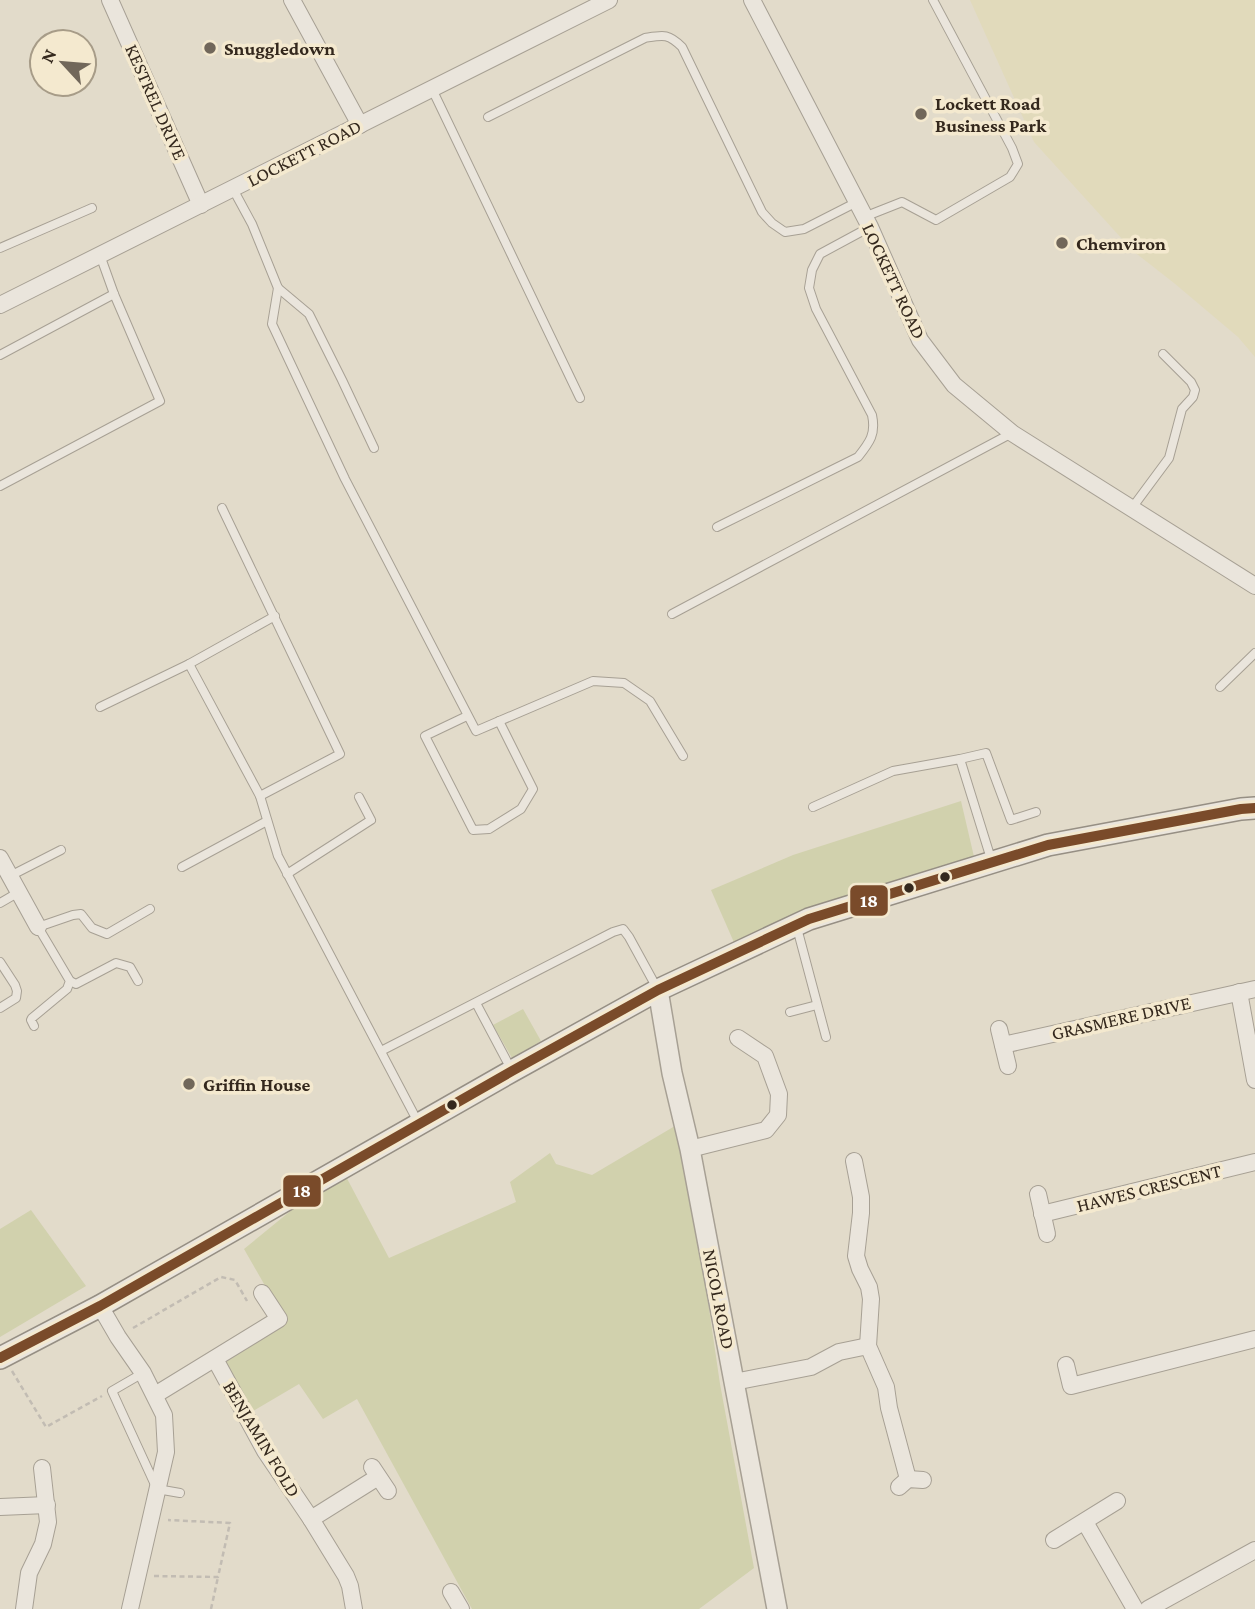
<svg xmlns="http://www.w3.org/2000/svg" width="1255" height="1609" font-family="'Crimson Pro',serif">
<rect width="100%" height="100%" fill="#e2dbca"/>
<!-- farmland -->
<path fill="#e1dabb" d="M970 0H1255V357L1238 337 1174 283 1133 251 1034 142Z"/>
<!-- green -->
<g fill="#d1d1ad">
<path d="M961 801 975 861 736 947 711 890 793 855Z"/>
<path d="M523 1009 541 1041 512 1058 493 1025Z"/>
<path d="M680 1123 686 1151 720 1384 754 1568 699 1609H472L357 1399 323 1419 299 1384 248 1414 220 1360 283 1317 244 1249 342 1169 389 1258 516 1202 510 1182 550 1153 556 1164 592 1175Z"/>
<path d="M31 1210 86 1286 0 1337V1229Z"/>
</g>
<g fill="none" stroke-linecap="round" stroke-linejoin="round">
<!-- service casing -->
<g stroke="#a7a094" stroke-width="10">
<g id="service">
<path d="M432 89 580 398"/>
<path d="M488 117 645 38C663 35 668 33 682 47L762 212 772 223 785 232 804 229 857 202"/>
<path d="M233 189 252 224 278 288 309 314 342 380 374 448"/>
<path d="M864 217 902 202 936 220 1010 177 1018 164 1012 148 933 0"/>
<path d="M0 248 92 208"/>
<path d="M278 288 272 324 345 479 476 731 593 681 624 683 650 701 683 756"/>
<path d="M0 355 114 294"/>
<path d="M0 486 160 401 114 294 100 255"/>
<path d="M222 508 340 754 260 796"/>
<path d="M1132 508 1169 458 1182 409 1193 397 1195 390 1191 382 1163 354"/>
<path d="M717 527 858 457C870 442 876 434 872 415L816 309 809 288 812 270 820 254 870 227"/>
<path d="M672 614 1012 433"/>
<path d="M189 664 275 616"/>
<path d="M1220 687 1255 653"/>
<path d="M100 707 189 664 260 796 278 856 419 1124"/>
<path d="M467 716 425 736 473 830 489 829 521 809 533 789 499 721"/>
<path d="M960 759 986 753 1011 820 1036 812"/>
<path d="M813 807 893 771 960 759 992 862"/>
<path d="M182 867 267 821"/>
<path d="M287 874 371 820 359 797"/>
<path d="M10 876 61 850"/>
<path d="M0 903 19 892"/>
<path d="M797 928 826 1037"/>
<path d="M0 962 15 985 17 991 16 998 0 1008"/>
<path d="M70 981 76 984 116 963 130 967 138 981"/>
<path d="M476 1003 511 1069"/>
<path d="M790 1012 817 1005"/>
<path d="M34 1026 31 1020 32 1018 67 989 70 981 38 927 73 915 81 914 92 928 107 934 150 909"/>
<path d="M381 1051 613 932 623 929 629 937 658 990"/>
<path d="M143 1373 112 1391 157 1489 180 1493"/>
</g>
</g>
<!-- minor casing -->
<g stroke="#a7a094" stroke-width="18">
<g id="minor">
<path d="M110 0 201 205"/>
<path d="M292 0 360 125"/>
<path d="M752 0 870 227 920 340 954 385 1012 433 1255 586"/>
<path d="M0 305 609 0"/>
<path d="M0 858 38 927"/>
<path d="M1239 992 1255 1080"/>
<path d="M999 1029 1008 1066"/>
<path d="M1003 1045 1255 989"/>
<path d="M690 1149 766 1130 778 1115 779 1094 765 1056 738 1038"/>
<path d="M854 1161 861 1197V1213L856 1256 860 1269 869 1287 871 1299 868 1346 886 1387 889 1408 908 1479"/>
<path d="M1038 1194 1047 1234"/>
<path d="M1042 1214 1255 1162"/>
<path d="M100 1306 118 1337 143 1373 164 1415 166 1452 130 1609"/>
<path d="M215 1359 265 1451 311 1519 346 1576 350 1586 354 1609"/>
<path d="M1066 1365 1071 1386 1255 1339"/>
<path d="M734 1382 811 1367 839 1352 868 1346"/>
<path d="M155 1395 279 1319 262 1293"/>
<path d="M372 1467 388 1491"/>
<path d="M899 1487 908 1479 923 1480"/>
<path d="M0 1507 47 1505"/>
<path d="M311 1519 378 1477"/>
<path d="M1085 1522 1135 1609"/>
<path d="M1054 1540 1117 1501"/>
<path d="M451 1592 461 1609"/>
<path d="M24 1609 29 1573 43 1544 48 1522 42 1468"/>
<path d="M1148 1609 1255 1550"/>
</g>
</g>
<!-- tertiary casing -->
<g stroke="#a7a094" stroke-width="22">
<path id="tertiary" d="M658 990 672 1073 690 1149 777 1609"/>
</g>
<!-- secondary casing -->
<g stroke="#968f84" stroke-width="24">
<path id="secondary" d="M0 1358 100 1306 512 1071 658 990 809 919 1048 845 1241 809 1255 808"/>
</g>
<!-- path -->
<g stroke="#c2bcb3" stroke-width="2.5" stroke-dasharray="5 3.5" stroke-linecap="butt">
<path d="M133 1328 221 1277 235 1280 247 1301"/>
<path d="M12 1371 46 1427 102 1396"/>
<path d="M154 1576 218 1577 230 1523 168 1520"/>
<path d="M211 1609 218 1577"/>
</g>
<!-- service -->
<use href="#service" stroke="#eae5dc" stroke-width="8"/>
<!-- minor -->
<use href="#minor" stroke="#eae5dc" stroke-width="16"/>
<!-- tertiary -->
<use href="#tertiary" stroke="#eae5dc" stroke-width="19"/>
<!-- secondary -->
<use href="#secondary" stroke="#eae5dc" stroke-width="21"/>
<!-- bus-1 casing -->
<g stroke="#f4e9cf" stroke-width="16">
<path id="bus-1" d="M0 1358 100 1306 512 1071 658 990 809 919 1048 845 1241 809 1255 808"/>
</g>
<!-- bus-1 -->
<use href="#bus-1" stroke="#7a4b2a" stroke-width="10"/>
</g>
<!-- markers -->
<g fill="#71675a" stroke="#f4e9cf" stroke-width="2.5">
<circle cx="210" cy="48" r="7"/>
<circle cx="921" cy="114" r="7"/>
<circle cx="1062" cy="243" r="7"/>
<circle cx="189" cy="1084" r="7"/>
</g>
<g fill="#34281d" stroke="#f4e9cf" stroke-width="2.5">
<circle cx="945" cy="877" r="6"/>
<circle cx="909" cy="888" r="6"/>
<circle cx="452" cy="1105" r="6"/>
</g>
<g text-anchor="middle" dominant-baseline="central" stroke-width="7" stroke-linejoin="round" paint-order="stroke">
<!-- poi labels -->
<g font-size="19" font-weight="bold" fill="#34281d" stroke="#f4e9cf" text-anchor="start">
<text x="224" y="48">Snuggledown</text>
<text x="935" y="103">Lockett Road<tspan x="935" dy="22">Business Park</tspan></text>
<text x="1076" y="243">Chemviron</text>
<text x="203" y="1084">Griffin House</text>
</g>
<!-- street labels -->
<g font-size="19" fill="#34281d" stroke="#f4e9cf">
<text transform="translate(156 102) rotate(66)">KESTREL DRIVE</text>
<text transform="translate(304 153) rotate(-27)">LOCKETT ROAD</text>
<text transform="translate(894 281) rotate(65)">LOCKETT ROAD</text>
<text transform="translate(1121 1018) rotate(-13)">GRASMERE DRIVE</text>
<text transform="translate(1149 1188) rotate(-14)">HAWES CRESCENT</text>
<text transform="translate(719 1299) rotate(79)">NICOL ROAD</text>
<text transform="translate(262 1439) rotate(59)">BENJAMIN FOLD</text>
</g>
</g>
<g stroke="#f4e9cf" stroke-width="2.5">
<rect x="849" y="884" width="40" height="33" rx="7" fill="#7a4b2a"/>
<rect x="282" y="1174" width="40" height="34" rx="7" fill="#7a4b2a"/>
</g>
<g font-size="19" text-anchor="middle" font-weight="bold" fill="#fff">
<text x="869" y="907">18</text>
<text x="302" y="1197">18</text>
</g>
<!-- north arrow -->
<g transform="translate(63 63) rotate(296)"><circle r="33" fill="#f4e9cf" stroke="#a79c88" stroke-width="2"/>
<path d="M0-5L12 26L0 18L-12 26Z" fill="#71675a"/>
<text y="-10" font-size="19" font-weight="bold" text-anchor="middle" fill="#34281d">N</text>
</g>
</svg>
